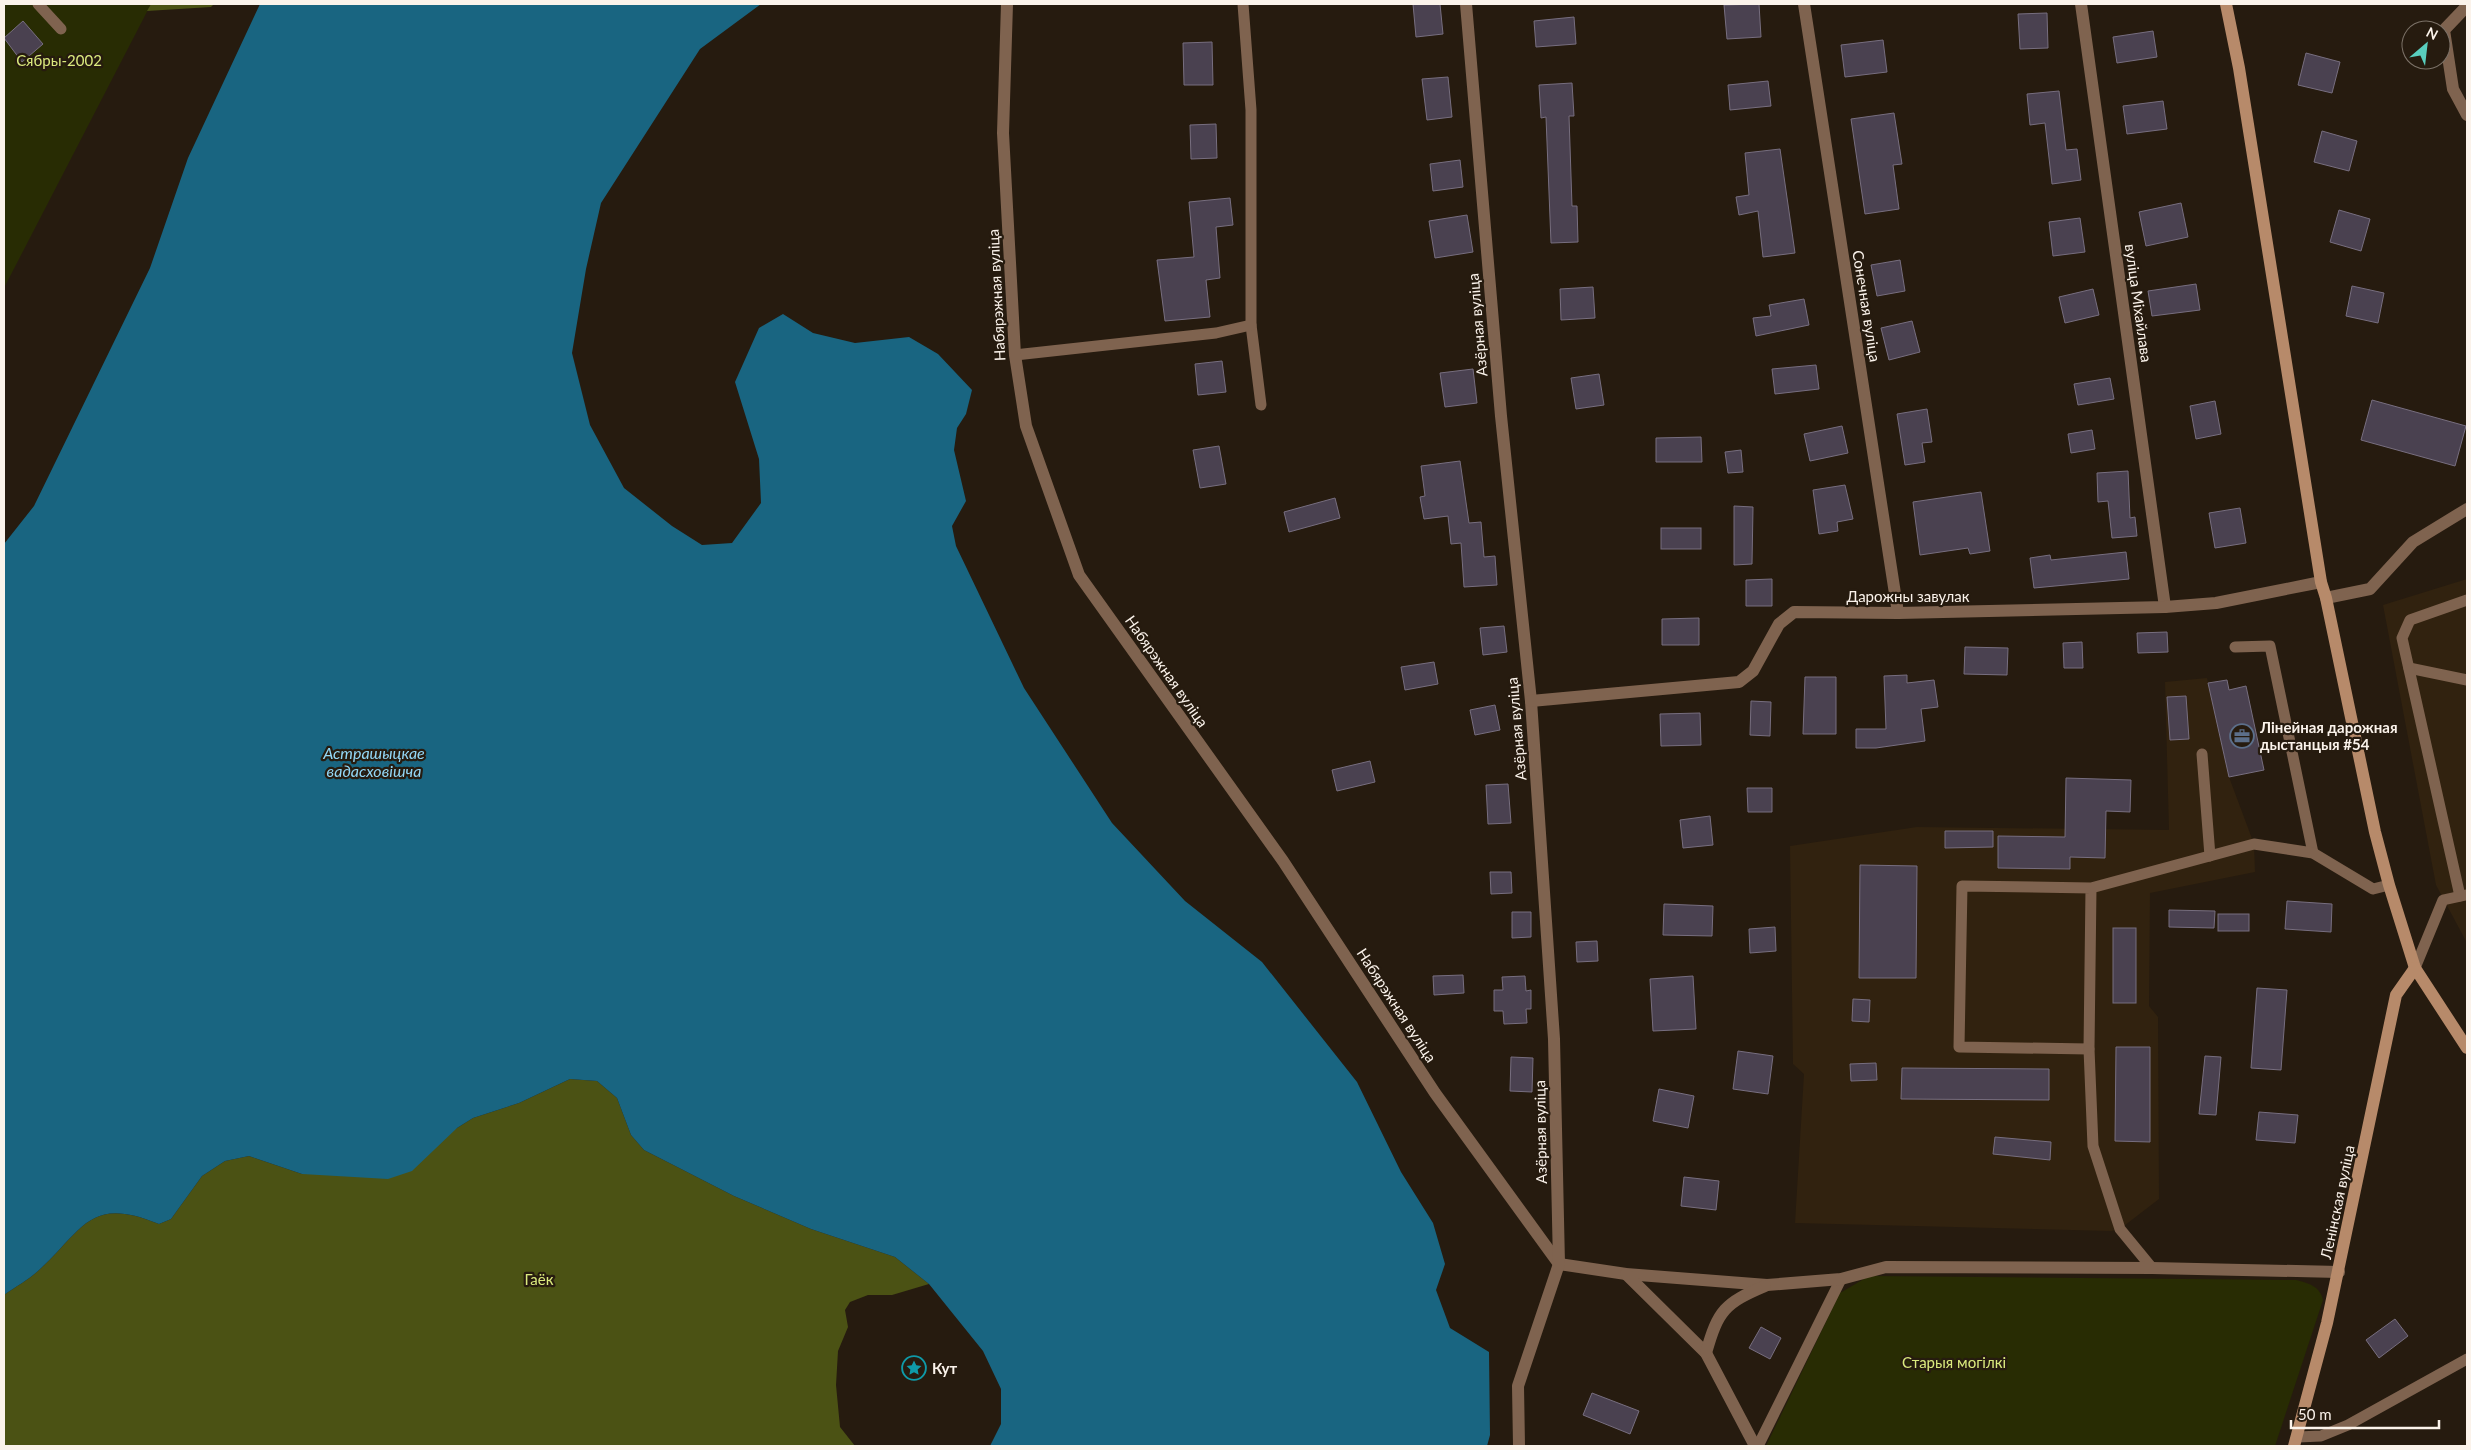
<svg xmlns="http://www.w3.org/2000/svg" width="2471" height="1450" font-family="Lato,sans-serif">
<rect width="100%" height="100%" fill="#261b0f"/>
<!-- built -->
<g fill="#31220f">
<path d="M2467 579V943L2436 885 2383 605Z"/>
<path d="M2207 678 2229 777 2254 844 2255 872 2150 893 2149 1006 2158 1017 2159 1199 2120 1229 2111 1231 1795 1223 1804 1074 1793 1064 1790 846 1917 827 2169 830 2165 682Z"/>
</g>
<!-- green -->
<g fill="#282c03">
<path d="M4 4H151L4 288Z"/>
<path d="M1869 1276 2296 1280C2308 1283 2320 1286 2323 1300L2275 1446H1766L1840 1293Z"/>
</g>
<!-- forest -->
<g fill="#4b5214">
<path d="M151 4H214L211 7 147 11Z"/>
<path d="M570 1079 597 1081 617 1098 631 1135 644 1150 734 1196 811 1229 895 1257 929 1284 892 1295H868L850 1302 845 1310 848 1327 838 1351 836 1385 840 1427 855 1446H4V1295C15 1287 28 1280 38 1271 84 1229 89 1195 159 1224L171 1219 202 1176 225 1161 249 1156 302 1174 457 1128 473 1118 519 1103Z"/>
</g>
<!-- water -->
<path fill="#196581" d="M260 4H761L700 49 601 203 586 269 572 353 590 425 624 488 672 526 702 545 732 543 761 503 759 459 735 382 759 328 783 314 813 333 855 343 909 337 938 354 972 390 966 414 957 428 954 450 966 501 952 526 956 546 1024 688 1112 823 1185 901 1262 962 1357 1082 1401 1172 1433 1223 1445 1264 1436 1290 1450 1328 1489 1352 1490 1435 1487 1446H990L1001 1424V1389L983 1351 929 1284 895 1257 811 1229 734 1196 644 1150 631 1135 617 1098 597 1081 570 1079 519 1103 473 1118 457 1128 412 1171 388 1179 302 1174 249 1156 225 1161 202 1176 171 1219 159 1224C89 1195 84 1229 38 1271 28 1280 15 1287 4 1295V544L34 506 150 268 188 158Z"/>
<!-- building -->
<g fill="#4a4150" stroke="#776e7f">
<path d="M1413 4H1440L1443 34 1416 37Z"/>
<path d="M1759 4 1761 37 1727 39 1724 5Z"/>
<path d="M2047 13 2048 48 2020 49 2018 14Z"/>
<path d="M1574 17 1576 44 1536 47 1534 21Z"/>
<path d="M23 21 43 44 22 62 4 38Z"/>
<path d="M2153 31 2157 57 2117 63 2113 37Z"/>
<path d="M1883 40 1887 72 1845 77 1841 45Z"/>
<path d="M1212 42 1213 85H1184L1183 43Z"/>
<path d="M2306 53 2340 62 2332 93 2298 85Z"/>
<path d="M1448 77 1452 117 1427 120 1422 79Z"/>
<path d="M1768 81 1771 106 1730 110 1728 85Z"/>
<path d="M1572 83 1574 116H1569L1572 206H1577L1578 242 1551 243 1546 117 1541 118 1539 85Z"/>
<path d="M2059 91 2066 150 2077 149 2081 180 2052 184 2045 123 2030 125 2027 94Z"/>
<path d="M2163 101 2167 129 2127 134 2123 106Z"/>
<path d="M1894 113 1902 164 1893 165 1899 209 1865 214 1851 119Z"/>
<path d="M1216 124 1217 158 1191 159 1190 125Z"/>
<path d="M2322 131 2357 141 2349 171 2314 162Z"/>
<path d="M1780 149 1795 253 1763 257 1758 211 1739 215 1736 197 1749 195 1745 153Z"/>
<path d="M1460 160 1463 187 1433 191 1430 164Z"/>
<path d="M1230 198 1233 225 1216 227 1220 278 1206 280 1210 317 1165 321 1157 260 1194 257 1189 202Z"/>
<path d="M2181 203 2188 237 2146 246 2139 212Z"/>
<path d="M2339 210 2370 219 2361 251 2330 242Z"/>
<path d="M1467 215 1473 252 1435 258 1429 221Z"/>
<path d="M2080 218 2085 252 2053 256 2049 222Z"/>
<path d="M1900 260 1905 291 1877 296 1871 265Z"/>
<path d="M2196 284 2200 310 2152 316 2148 291Z"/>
<path d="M2352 286 2384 293 2378 323 2346 316Z"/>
<path d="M1593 287 1595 318 1561 320 1560 289Z"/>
<path d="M2093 289 2099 315 2065 323 2059 297Z"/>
<path d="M1804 299 1809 325 1756 336 1753 318 1771 316 1769 305Z"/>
<path d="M1912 321 1920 352 1889 360 1881 328Z"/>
<path d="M1222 361 1226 392 1198 395 1195 364Z"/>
<path d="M1816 365 1819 389 1775 394 1772 369Z"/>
<path d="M1473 369 1477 403 1445 407 1440 373Z"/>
<path d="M1599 374 1604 405 1576 409 1571 378Z"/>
<path d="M2110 378 2114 399 2078 405 2074 384Z"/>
<path d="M2372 400 2466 426 2455 466 2361 440Z"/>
<path d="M2215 401 2221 434 2196 439 2190 406Z"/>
<path d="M1927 409 1932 442 1922 443 1925 462 1905 465 1897 414Z"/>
<path d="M1842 426 1848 453 1810 461 1804 434Z"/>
<path d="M2092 430 2095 449 2071 453 2068 434Z"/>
<path d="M1701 437 1702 462H1656V438Z"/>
<path d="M1219 446 1226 484 1200 488 1193 450Z"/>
<path d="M1741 450 1743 472 1728 473 1725 452Z"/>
<path d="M1460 461 1469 523 1481 522 1484 557 1495 556 1497 585 1464 587 1461 543 1451 544 1448 516 1424 519 1420 497 1425 496 1421 466Z"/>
<path d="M2128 471 2130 518 2135 517 2137 536 2112 538 2108 501 2098 502 2097 473Z"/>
<path d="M1845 485 1853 519 1837 522 1838 531 1819 534 1813 490Z"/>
<path d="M1981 492 1990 551 1970 554 1968 548 1920 555 1913 502Z"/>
<path d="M1335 498 1340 518 1289 532 1284 512Z"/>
<path d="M1734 506 1753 507 1752 564 1734 565Z"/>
<path d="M2240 508 2246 543 2215 548 2209 513Z"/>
<rect x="1661" y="528" width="40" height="21"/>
<path d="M2126 552 2129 579 2034 588 2030 558 2050 555 2051 560Z"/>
<path d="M1772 579V606H1746V580Z"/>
<path d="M1699 618V645H1662V619Z"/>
<path d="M1504 626 1507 652 1483 655 1480 628Z"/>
<path d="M2167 632 2168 652 2138 653 2137 633Z"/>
<path d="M2082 642 2083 668H2064L2063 643Z"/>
<path d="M1965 647 2008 648 2007 675 1964 674Z"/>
<path d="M1434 662 1438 684 1405 690 1401 667Z"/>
<path d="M1907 675V683L1934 680 1938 707 1921 709 1925 741 1876 748H1856V729H1886L1884 676Z"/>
<path d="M1805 677H1836V734H1803Z"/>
<path d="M2227 680 2229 690 2246 686 2264 770 2229 777 2208 683Z"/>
<path d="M2186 696 2189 739 2170 740 2167 697Z"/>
<path d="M1751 701 1771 702 1770 736 1750 735Z"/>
<path d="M1495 705 1500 730 1475 735 1470 710Z"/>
<path d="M1700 713 1701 745 1661 746 1660 714Z"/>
<path d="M1370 761 1375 782 1337 791 1332 770Z"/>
<path d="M2066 778 2131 780 2130 812 2106 811 2105 858 2070 857V869L1998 868V836L2065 837Z"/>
<path d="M1508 784 1511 823 1488 824 1486 785Z"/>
<path d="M1747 788H1772V812H1748Z"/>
<path d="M1710 816 1713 845 1683 848 1680 820Z"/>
<path d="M1945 831H1993V847L1945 848Z"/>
<path d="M1860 865 1917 866 1916 978H1859Z"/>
<path d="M1490 872H1511L1512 893 1491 894Z"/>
<path d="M2287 901 2332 904 2331 932 2285 929Z"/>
<path d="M1664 904 1713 906 1712 936 1663 935Z"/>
<path d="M2169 910 2215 911 2214 928 2169 927Z"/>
<path d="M1512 912H1531V937L1512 938Z"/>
<rect x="2218" y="914" width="31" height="17"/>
<path d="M1775 927 1776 951 1750 953 1749 929Z"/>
<rect x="2113" y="928" width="23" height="75"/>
<path d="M1597 941 1598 961 1577 962 1576 942Z"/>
<path d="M1463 975 1464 993 1434 995 1433 976Z"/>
<path d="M1525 976 1526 991 1531 990V1009H1526L1527 1023 1504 1024 1503 1011H1494V990H1503L1502 977Z"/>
<path d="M1693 976 1696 1029 1653 1031 1650 979Z"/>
<path d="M2257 988 2287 990 2281 1070 2251 1068Z"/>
<path d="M1853 999 1870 1000 1869 1022 1852 1021Z"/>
<path d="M2116 1047H2150V1142L2115 1141Z"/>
<path d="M1738 1051 1773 1056 1768 1094 1733 1089Z"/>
<path d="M2205 1056 2221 1057 2216 1115 2199 1114Z"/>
<path d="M1511 1057 1533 1058 1532 1092 1510 1091Z"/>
<path d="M1876 1063 1877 1080 1851 1081 1850 1064Z"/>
<path d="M1902 1068 2049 1069V1100L1901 1099Z"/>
<path d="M1659 1089 1694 1096 1688 1128 1653 1121Z"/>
<path d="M2259 1112 2298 1115 2295 1143 2256 1140Z"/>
<path d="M1995 1137 2051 1142 2050 1160 1993 1154Z"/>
<path d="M1684 1177 1719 1181 1716 1210 1681 1206Z"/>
<path d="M2395 1319 2408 1336 2379 1358 2366 1340Z"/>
<path d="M1761 1327 1781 1338 1770 1359 1749 1348Z"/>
<path d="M1592 1393 1639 1411 1630 1434 1583 1415Z"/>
</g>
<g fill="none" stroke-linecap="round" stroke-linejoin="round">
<!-- lane -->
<g stroke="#7f634f" stroke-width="11">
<path d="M38 4 61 29"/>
<path d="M1251 325 1261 405"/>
<path d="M1015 355 1216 333 1251 325V110L1243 4"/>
<path d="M2235 647 2270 646 2313 853"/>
<path d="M2409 668 2467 680"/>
<path d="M2202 754 2210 856"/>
<path d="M2091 888 2089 1049 1959 1047 1962 886 2091 888 2254 844 2313 853 2373 889 2389 885"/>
<path d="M2460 896 2402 638 2410 620 2467 600"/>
<path d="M2415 968 2443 900 2466 895"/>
<path d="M2089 1049 2093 1146 2120 1229 2152 1268"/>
<path d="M2298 1437 2321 1436 2348 1425 2467 1359"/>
<path d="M1758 1446 1841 1279"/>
</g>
<!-- street -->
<g stroke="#7f634f" stroke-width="12">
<path d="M1007 4 1003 133 1015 355 1026 426 1079 575 1283 861 1435 1093 1559 1264 1626 1274 1767 1285 1841 1279 1886 1267 2152 1268 2339 1272"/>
<path d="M1466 4 1501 416 1531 701 1554 1039 1559 1264 1518 1386 1519 1446"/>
<path d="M1804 4 1898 613"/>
<path d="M2081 4 2165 607"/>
<path d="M2467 6 2444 30 2453 89 2467 115"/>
<path d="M2326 598 2370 589 2413 542 2467 509"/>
<path d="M1531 701 1739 682 1753 671 1779 624 1794 612 1898 613 2165 607 2216 603 2321 582"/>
<path d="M1626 1274 1706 1353 1755 1446"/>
<path d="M1706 1353C1718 1310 1725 1303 1765 1286"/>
</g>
<!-- secondary -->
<g stroke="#b78a6a" stroke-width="12">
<path d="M2226 4 2239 68 2321 582 2326 598 2375 832 2389 885 2415 968 2467 1048"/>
<path d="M2294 1446 2327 1323 2396 995 2415 968"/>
</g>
</g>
<!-- icons -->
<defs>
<g id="office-ring" transform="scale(1.25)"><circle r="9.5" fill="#261b0f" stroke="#5c6f8a" stroke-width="1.5"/><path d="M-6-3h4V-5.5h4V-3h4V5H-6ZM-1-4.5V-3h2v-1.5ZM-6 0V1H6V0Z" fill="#5c6f8a"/></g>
<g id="sight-ring" transform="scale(1.25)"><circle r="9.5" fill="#261b0f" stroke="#0f9aa8" stroke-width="1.5"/><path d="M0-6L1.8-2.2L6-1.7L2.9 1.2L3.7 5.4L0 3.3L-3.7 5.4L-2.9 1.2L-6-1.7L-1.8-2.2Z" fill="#0f9aa8"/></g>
</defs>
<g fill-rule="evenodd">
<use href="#office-ring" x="2242" y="736"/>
<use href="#sight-ring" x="914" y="1368"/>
</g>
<g text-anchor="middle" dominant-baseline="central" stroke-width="4.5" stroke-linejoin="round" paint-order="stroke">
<!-- park labels -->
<g font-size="15" fill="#dbea7e" stroke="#261b0f">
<text x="59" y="60">Сябры-2002</text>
<text x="539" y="1279">Гаёк</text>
<text x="1954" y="1362">Старыя могілкі</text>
</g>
<!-- street labels -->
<g font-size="15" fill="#fbf3eb" stroke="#261b0f">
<text transform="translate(996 295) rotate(-93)">Набярэжная вуліца</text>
<text transform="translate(2139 303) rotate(82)">вуліца Міхайлава</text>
<text transform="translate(1867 306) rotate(81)">Сонечная вуліца</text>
<text transform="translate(1477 325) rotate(-95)">Азёрная вуліца</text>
<text x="1908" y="596">Дарожны завулак</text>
<text transform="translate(1167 671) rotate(55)">Набярэжная вуліца</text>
<text transform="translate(1516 729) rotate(-95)">Азёрная вуліца</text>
<text transform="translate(1397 1005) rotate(57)">Набярэжная вуліца</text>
<text transform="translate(1540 1132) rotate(-91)">Азёрная вуліца</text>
<text transform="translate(2337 1202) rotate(-78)">Ленінская вуліца</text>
</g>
<!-- poi labels -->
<g font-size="15" font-weight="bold" fill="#fbf3eb" stroke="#261b0f" text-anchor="start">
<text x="2260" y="727">Лінейная дарожная<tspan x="2260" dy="17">дыстанцыя #54</tspan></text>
<text x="932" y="1368">Кут</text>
</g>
<!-- water labels -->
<g font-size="16" font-style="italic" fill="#93d7f6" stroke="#261b0f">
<text x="374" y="752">Астрашыцкае<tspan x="374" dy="18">вадасховішча</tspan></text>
</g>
</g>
<!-- border -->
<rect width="2471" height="1450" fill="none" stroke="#fbf3eb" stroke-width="10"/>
<!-- north arrow -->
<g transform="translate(2426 45) rotate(28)"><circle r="24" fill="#261b0f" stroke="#7b7167"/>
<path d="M0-4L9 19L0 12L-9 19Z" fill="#59cebe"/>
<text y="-8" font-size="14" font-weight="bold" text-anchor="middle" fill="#fbf3eb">N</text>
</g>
<!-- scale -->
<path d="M2291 1420v8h148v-8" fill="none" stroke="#fbf3eb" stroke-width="2.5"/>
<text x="2298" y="1420" font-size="15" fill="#fbf3eb" stroke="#261b0f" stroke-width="4" paint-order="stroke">50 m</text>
</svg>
